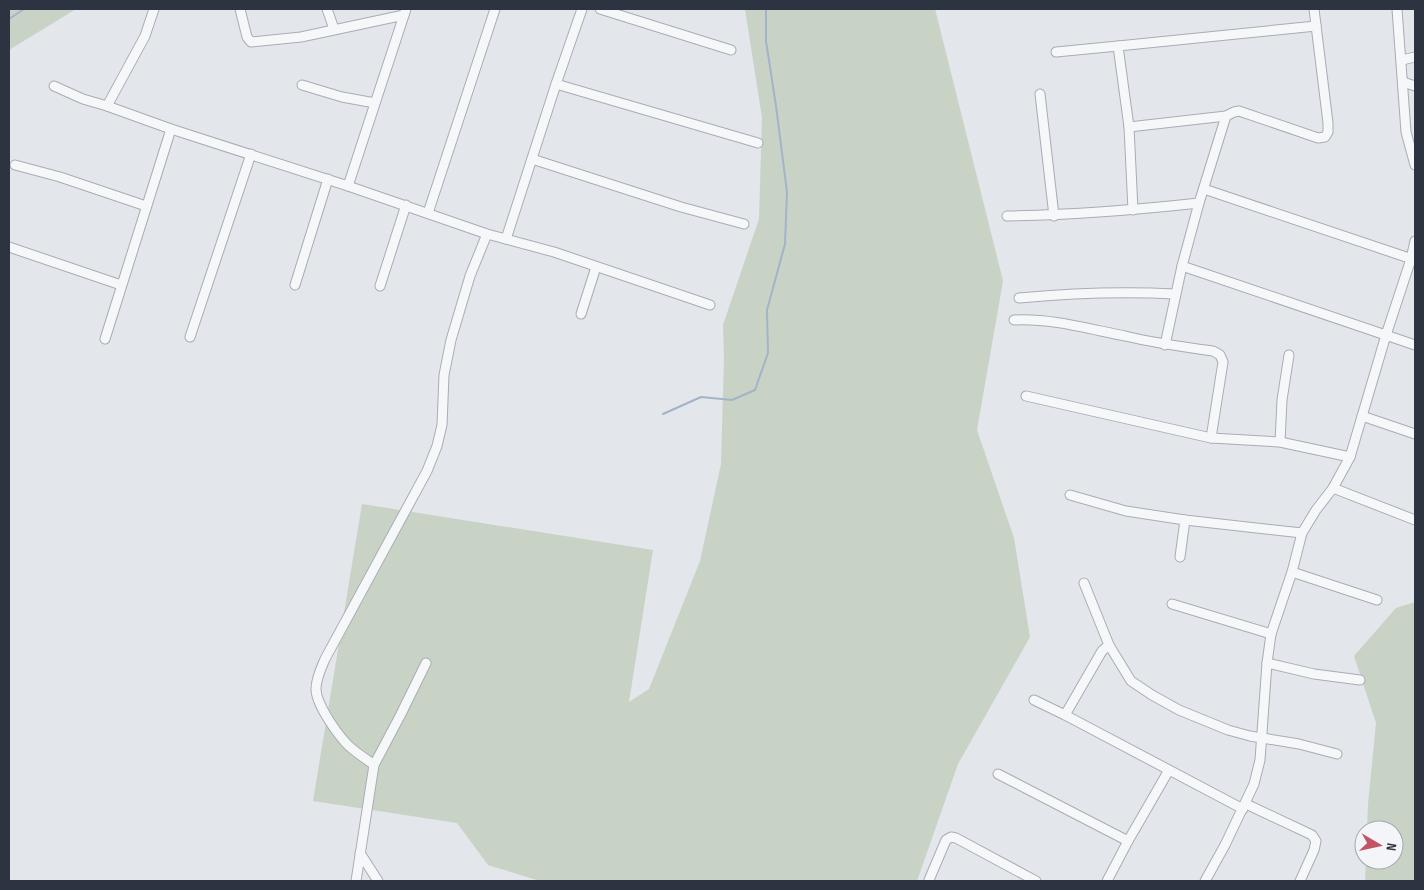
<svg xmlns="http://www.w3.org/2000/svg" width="1424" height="890" font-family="'Sofia Sans Condensed',sans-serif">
<rect width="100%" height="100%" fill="#e3e6ea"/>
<!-- green -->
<g fill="#c9d3c5">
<path d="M9 9H76L9 50Z"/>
<path d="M745 9H935L1003 281 977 430 1014 538 1030 637 958 764 917 881H540L488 865 457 823 313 801 362 504 653 550 629 702 649 689 700 561 721 464 724 359 723 325 759 219 762 118Z"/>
<path d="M1415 602V881H1365L1366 860H1394V830H1367L1368 804 1376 723 1354 656 1396 608Z"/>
</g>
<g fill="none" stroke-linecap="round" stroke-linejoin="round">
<!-- stream -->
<g stroke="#a2b4c7" stroke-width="2">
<path d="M9 19 24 9"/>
<path d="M663 414 701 397 732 400 755 390 768 353 767 310 785 244 787 192 776 106 766 41V9"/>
</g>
<!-- minor casing -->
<g stroke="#a8adb4" stroke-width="11">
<g id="minor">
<path d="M154 9 145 36 107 106 171 129 348 186 487 234 554 252 710 305"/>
<path d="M240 9 247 37 251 42 301 37 404 15"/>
<path d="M327 9 334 29"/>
<path d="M600 9 731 50"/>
<path d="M1397 9 1406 132 1415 165"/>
<path d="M1056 52 1118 46"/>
<path d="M1402 60 1415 57"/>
<path d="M1403 82 1415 86"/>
<path d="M556 84 758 143"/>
<path d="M302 85 342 97 375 103"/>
<path d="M54 86 83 99 107 106"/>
<path d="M1040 94 1054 216"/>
<path d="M1129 127 1226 116 1234 112 1239 111 1318 138 1325 137 1328 132V123L1314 9"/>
<path d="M532 159 681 207 744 224"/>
<path d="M15 165 60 177 146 206"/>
<path d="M348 186 406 9"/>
<path d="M1204 189 1415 260"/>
<path d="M1133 210 1129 127 1118 46 1316 26"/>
<path d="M428 213 495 9"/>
<path d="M1007 216C1072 215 1135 210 1199 203"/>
<path d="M506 239 556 84 582 9"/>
<path d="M9 247 121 285"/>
<path d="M1182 266 1415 345"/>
<path d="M295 285 328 179"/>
<path d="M380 286 406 205"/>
<path d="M1019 298C1072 293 1122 291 1175 294"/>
<path d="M581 314 596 267"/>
<path d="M1014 320C1051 318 1089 329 1125 336 1154 343 1183 347 1213 351L1220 355 1223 362 1211 438"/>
<path d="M190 337 251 154"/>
<path d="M105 339 171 129"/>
<path d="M1165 345 1182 266 1199 203 1226 116"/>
<path d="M1026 396 1211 438 1280 442 1350 457"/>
<path d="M1362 416 1415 434"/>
<path d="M1280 442 1282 400 1289 355"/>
<path d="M1333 488 1415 520"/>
<path d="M1070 495 1126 511 1185 520 1302 533"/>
<path d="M1180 557 1185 520"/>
<path d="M1292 572 1377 600"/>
<path d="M1084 583 1109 645 1131 681 1152 695 1179 710 1228 730 1250 736 1299 744 1337 754"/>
<path d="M1172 604 1271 634"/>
<path d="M1267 663 1314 674 1360 680"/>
<path d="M1034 700 1065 715 1243 809"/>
<path d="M1065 715 1102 651 1109 645"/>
<path d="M374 765C365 758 353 751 346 743 336 732 316 704 316 689 316 678 321 669 325 659L427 471 437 446 442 425 444 375 451 340 470 276 487 234"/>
<path d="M998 774 1128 841"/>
<path d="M1246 804 1312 835 1316 841 1314 850 1300 881"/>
<path d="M360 853 378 881"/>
<path d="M929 880 946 840 951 837 956 838 1036 881"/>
<path d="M356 881 374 765 401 714 426 663"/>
<path d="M1107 881 1128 841 1169 770"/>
<path d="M1205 881 1225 845 1254 784 1260 760 1267 663 1271 634 1292 572 1302 533 1316 510 1333 488 1350 457 1386 335 1411 259 1415 241"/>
</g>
</g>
<!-- minor -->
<use href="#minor" stroke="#f6f7f9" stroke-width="9"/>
</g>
<!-- border -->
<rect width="1424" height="890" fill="none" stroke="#2c3441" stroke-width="20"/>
<!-- north arrow -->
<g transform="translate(1379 845) rotate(99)"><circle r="24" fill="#f3f5f8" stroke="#a3a8af"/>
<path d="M0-4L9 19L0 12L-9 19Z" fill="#c45465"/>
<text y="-8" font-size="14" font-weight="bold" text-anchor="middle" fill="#2c3441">N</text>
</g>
</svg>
